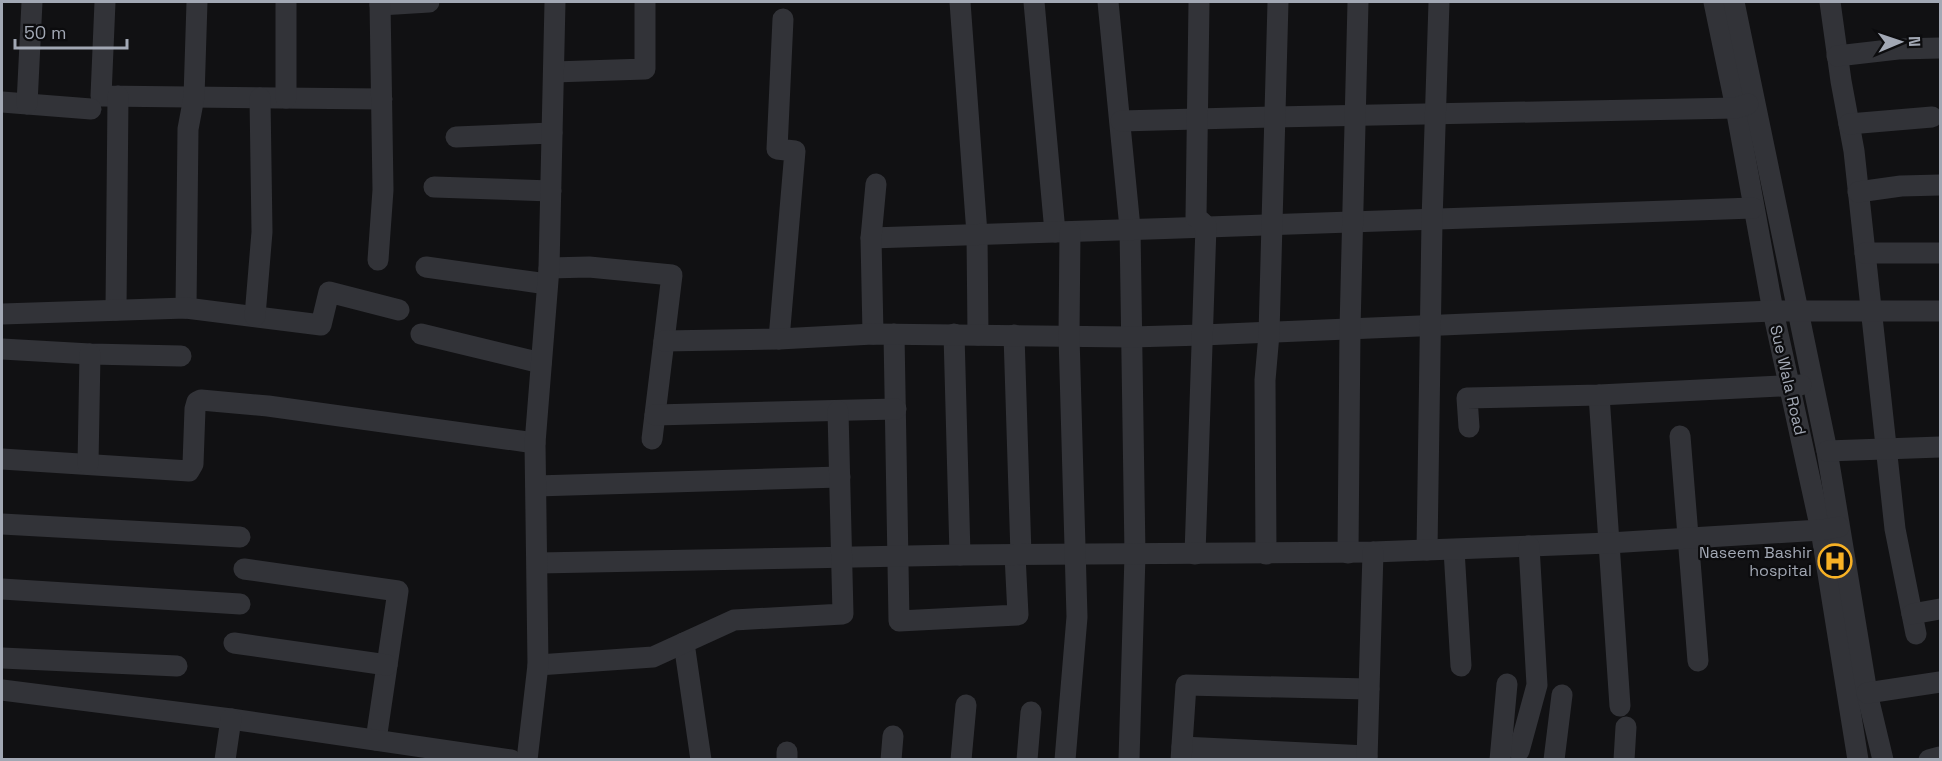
<svg xmlns="http://www.w3.org/2000/svg" width="1942" height="761" font-family="'Space Grotesk',sans-serif">
<rect width="100%" height="100%" fill="#111113"/>
<g fill="none" stroke-linecap="round" stroke-linejoin="round">
<!-- minor -->
<g stroke="#323338" stroke-width="21">
<path d="M105 2 101 96 382 99"/>
<path d="M286 2V98"/>
<path d="M960 2 977 234 978 335"/>
<path d="M1034 2 1055 232"/>
<path d="M1108 2 1130 228 1135 555 1129 760"/>
<path d="M1714 2 1736 108 1773 311 1821 530 1858 760"/>
<path d="M1734 2 1827 451 1867 693 1883 760"/>
<path d="M1830 2 1841 81 1854 151 1895 529 1916 634"/>
<path d="M380 5 429 2"/>
<path d="M1837 56 1898 49 1940 48"/>
<path d="M554 72 645 69V2"/>
<path d="M2 102 91 109"/>
<path d="M27 104 32 2"/>
<path d="M1121 121 1274 117 1736 108 1748 104"/>
<path d="M1849 124 1932 117"/>
<path d="M456 137 552 133"/>
<path d="M434 187 551 191"/>
<path d="M1858 192 1901 186 1940 185"/>
<path d="M871 238C1165 228 1459 220 1753 208"/>
<path d="M1865 253H1940"/>
<path d="M378 260 383 190 380 2"/>
<path d="M426 267 547 284"/>
<path d="M549 268 589 267 672 275 652 439"/>
<path d="M186 308 188 129 194 97 197 2"/>
<path d="M116 310 118 96"/>
<path d="M2 314 186 308 321 325 329 292 399 310"/>
<path d="M255 316 262 232 260 98"/>
<path d="M421 334 541 363"/>
<path d="M873 334 871 238 876 184"/>
<path d="M894 334 899 621 1018 615 1015 555"/>
<path d="M954 334 960 555"/>
<path d="M1014 335 1021 555"/>
<path d="M779 339 795 151 777 149 783 19"/>
<path d="M664 341 779 339 873 334 1131 337 1203 335 1773 311H1940"/>
<path d="M2 349 90 354 181 356"/>
<path d="M1599 395 1620 706"/>
<path d="M655 415 896 409"/>
<path d="M1469 427 1467 398 1599 395 1801 385"/>
<path d="M1680 436 1698 661"/>
<path d="M1827 451 1940 447"/>
<path d="M2 459 189 471 193 464 195 409 197 402 201 400 268 406 535 443"/>
<path d="M88 464 90 354"/>
<path d="M536 486 840 477"/>
<path d="M2 524 240 537"/>
<path d="M1427 550 1432 221 1439 2"/>
<path d="M1454 550 1461 666"/>
<path d="M1348 553 1350 329 1358 2"/>
<path d="M1195 554 1206 226 1196 217 1199 2"/>
<path d="M1266 554 1265 380 1269 334 1278 2"/>
<path d="M538 563 960 555 1373 552 1609 543 1821 530 1839 527"/>
<path d="M244 569 398 591 376 740"/>
<path d="M2 589 240 604"/>
<path d="M1912 614 1940 609"/>
<path d="M234 643 387 665"/>
<path d="M684 643 701 760"/>
<path d="M2 658 177 666"/>
<path d="M538 665 653 657 734 620 843 614 838 411"/>
<path d="M2 690 231 719 511 760"/>
<path d="M1867 693 1940 682"/>
<path d="M1182 747 1367 756"/>
<path d="M1519 751 1537 685 1529 546"/>
<path d="M225 760 231 719"/>
<path d="M527 760 538 665 535 443 549 268 555 2"/>
<path d="M787 760V752"/>
<path d="M891 760 893 736"/>
<path d="M961 760 966 705"/>
<path d="M1027 760 1031 712"/>
<path d="M1065 760 1077 617 1069 336 1070 232"/>
<path d="M1181 760 1186 685 1369 689"/>
<path d="M1367 760 1373 552"/>
<path d="M1500 760 1507 684"/>
<path d="M1554 760 1562 695"/>
<path d="M1624 760 1626 727"/>
<path d="M1929 760 1940 757"/>
</g>
</g>
<!-- icons -->
<defs>
<g id="hospital-ring" transform="scale(1.725)"><circle r="9.5" fill="#0c0c0e" stroke="#f7b125" stroke-width="1.5"/><path d="M-5-5h3v3.5h4V-5h3V5h-3V1.5h-4V5h-3Z" fill="#f7b125"/></g>
</defs>
<g fill-rule="evenodd">
<use href="#hospital-ring" x="1835" y="561"/>
</g>
<g text-anchor="middle" dominant-baseline="central" stroke-width="4.5" stroke-linejoin="round" paint-order="stroke">
<!-- street labels -->
<g font-size="16" fill="#a2a8b4" stroke="#0c0c0e">
<text transform="translate(1788 380) rotate(77)">Sue Wala Road</text>
</g>
<!-- poi labels -->
<g font-size="16" fill="#a2a8b4" stroke="#0c0c0e" text-anchor="end">
<text x="1812" y="552">Naseem Bashir<tspan x="1812" dy="18">hospital</tspan></text>
</g>
</g>
<!-- border -->
<rect width="1942" height="761" fill="none" stroke="#a2a8b4" stroke-width="6"/>
<!-- north arrow -->
<g transform="translate(1900 42) rotate(88)" stroke="#0c0c0e" stroke-width="4.5" paint-order="stroke">
<path d="M0-4.5L10 22L0 15L-10 22Z" fill="#a2a8b4"/>
<text y="-9" font-size="16" font-weight="bold" text-anchor="middle" fill="#a2a8b4">N</text>
</g>
<!-- scale -->
<path d="M15 39v9h112v-9" fill="none" stroke="#a2a8b4" stroke-width="3"/>
<text x="24" y="39" font-size="18" fill="#a2a8b4" stroke="#0c0c0e" stroke-width="4.5" paint-order="stroke">50 m</text>
</svg>
